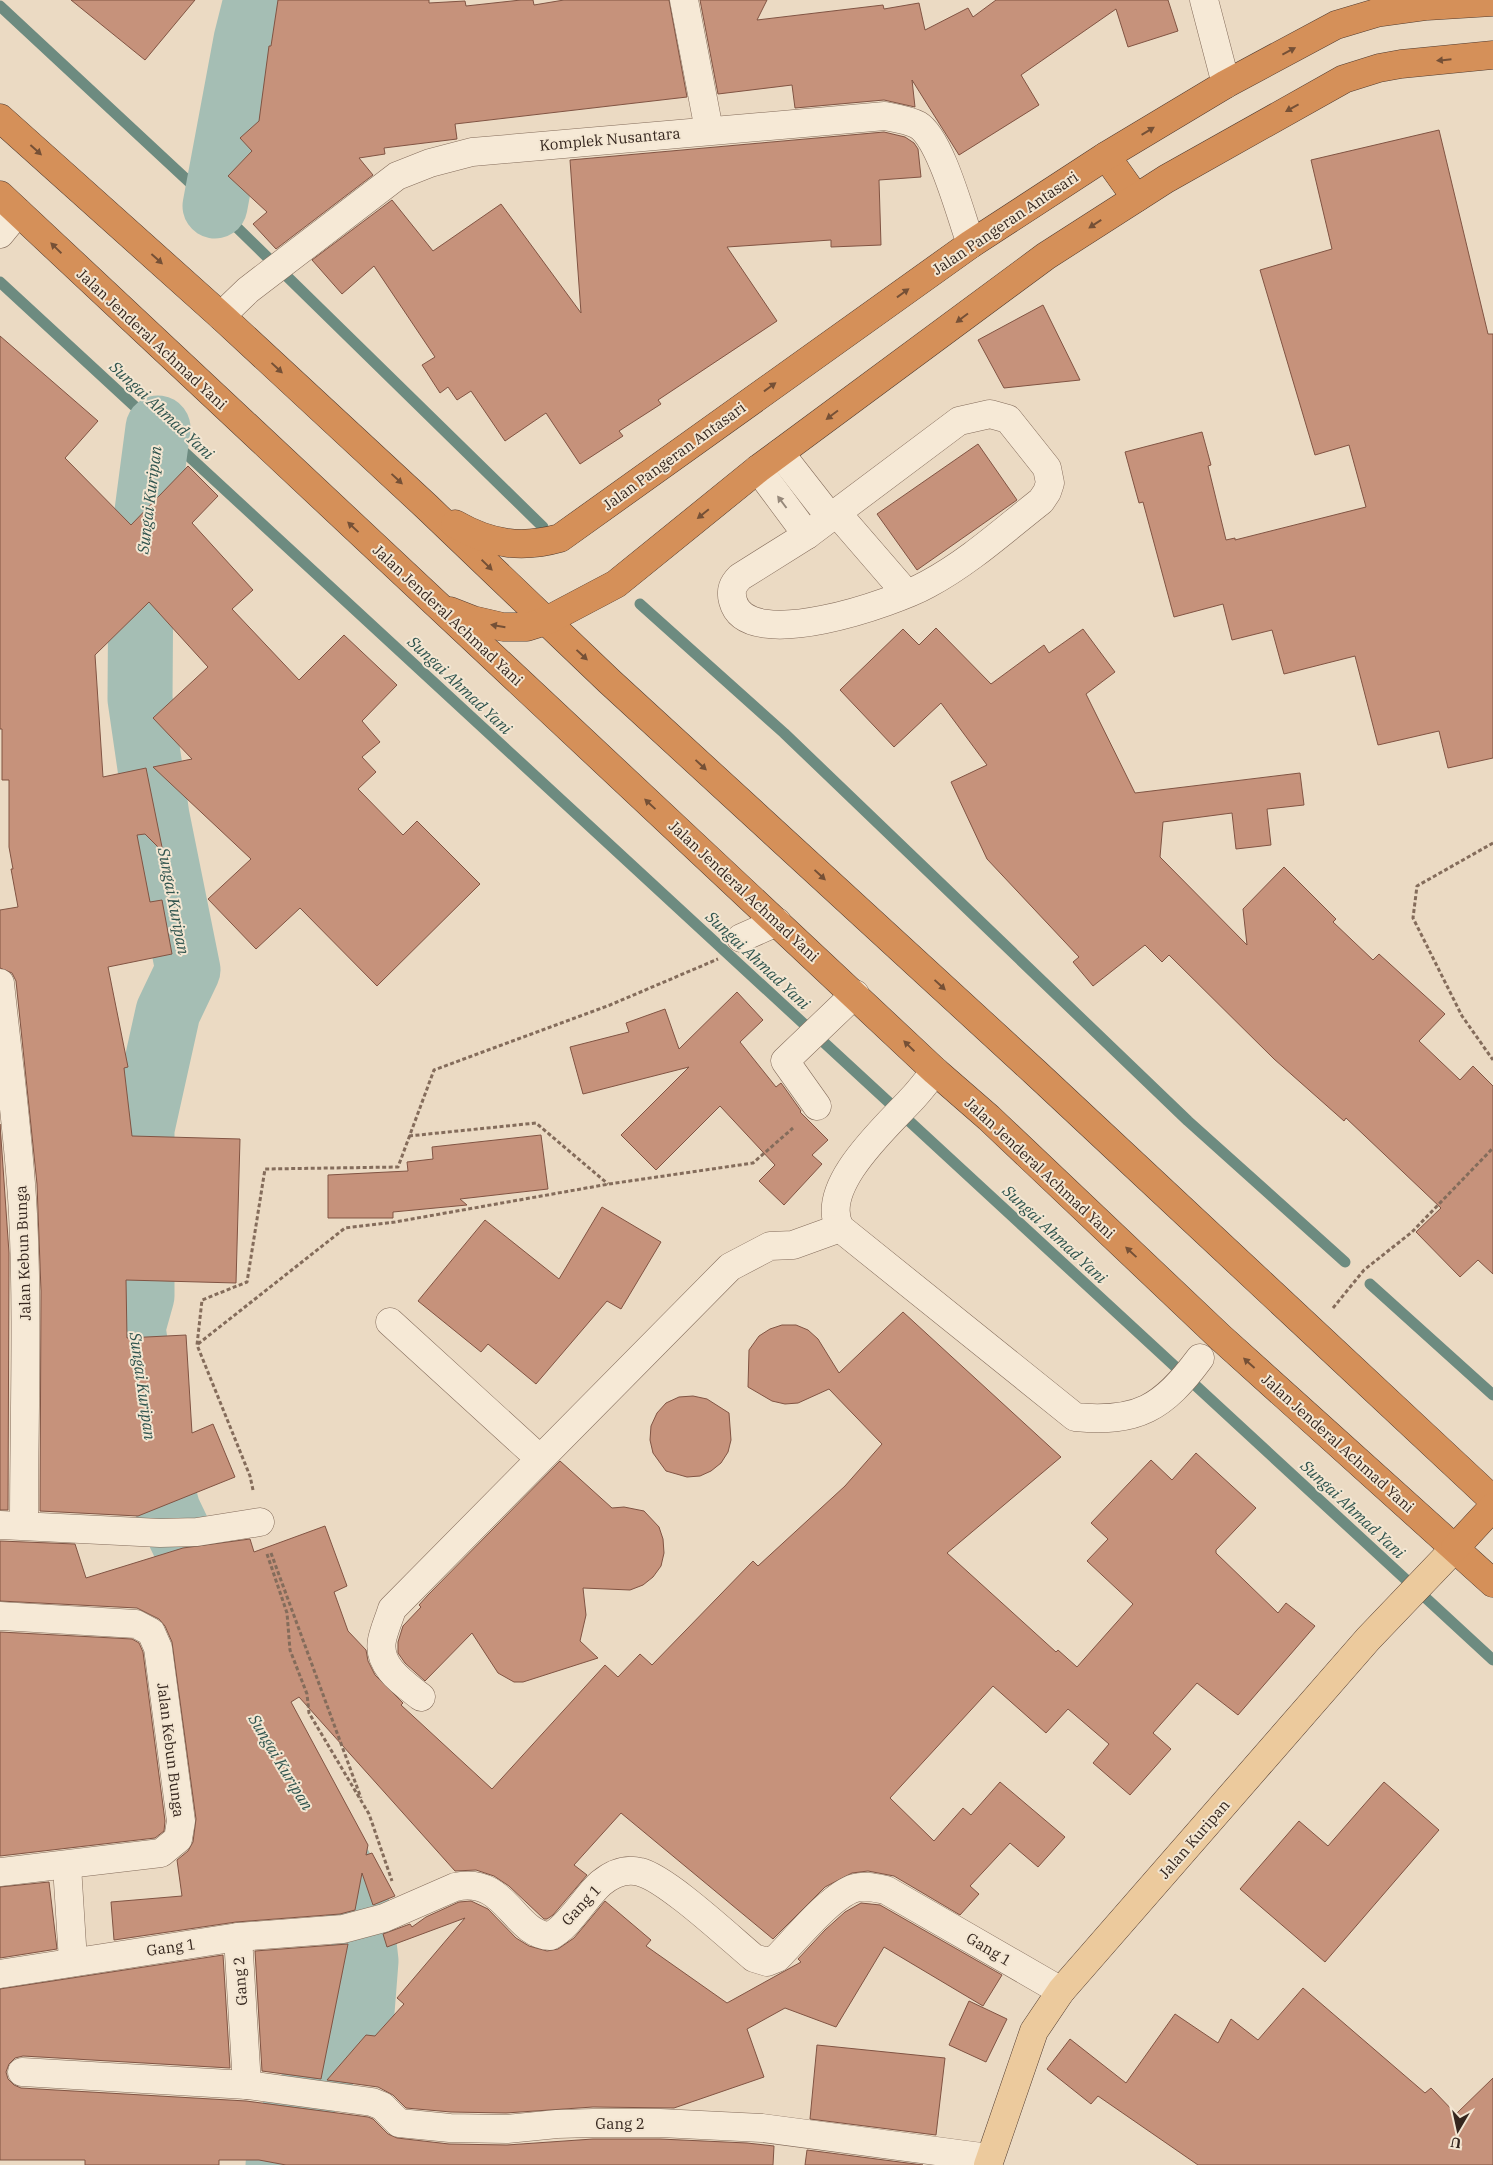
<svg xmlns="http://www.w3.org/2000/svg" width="1493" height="2165" font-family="'IBM Plex Serif',serif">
<rect width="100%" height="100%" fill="#ebdac3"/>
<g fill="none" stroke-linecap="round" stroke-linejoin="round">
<!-- stream -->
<g stroke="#6d8b80" stroke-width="11">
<path d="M0 6 215 206 543 527"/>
<path d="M0 282 1493 1660"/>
<path d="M640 604 784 733 1188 1121 1345 1262"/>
<path d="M1370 1284 1493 1395"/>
</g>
<!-- river -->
<g stroke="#a5beb4" stroke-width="65">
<path d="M215 206 246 40 256 0"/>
<path d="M158 428 141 557 140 699 157 816 188 970 168 1012 142 1129V1296L133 1328 152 1452 168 1510 225 1629"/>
<path d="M278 2165 287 2125 362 2012 366 1961 362 1926 353 1890 317 1824"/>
</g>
</g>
<!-- building -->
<g fill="#c6927b" stroke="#815443">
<path d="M71 0H195L145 60Z"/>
<path d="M278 0H429V3L465 1 466 6 521 0H533L534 5 564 0H669L687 97 455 124 457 139 384 148 385 154 359 158 373 175 276 249 253 224 267 212 228 176 252 151 240 138 259 121 269 46H271Z"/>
<path d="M700 0H767L757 20 883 5 884 9 919 3 925 30 968 8 973 17 996 0H1168L1178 31 1128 47 1116 9 1021 75 1039 105 959 155 912 80 915 107 884 100 795 108 792 85 718 94Z"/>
<path d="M1439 130 1488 334H1493V758L1448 768 1439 731 1378 745 1355 656 1284 674 1272 630 1232 640 1223 604 1174 617 1143 502 1139 503 1125 452 1202 432 1211 465 1208 466 1226 540 1235 538V540L1366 507 1349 445 1315 455 1260 270 1332 249 1311 160Z"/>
<path d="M884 132 905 137 914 143 918 149 921 177 879 180 881 245 831 247V240L727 247 777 321 658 400 661 404 619 431 623 436 580 464 546 413 505 441 471 391 457 400 448 387 440 393 422 365 435 357 374 266 342 294 312 260 392 200 433 251 501 204 581 313 570 160Z"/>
<path d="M1043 305 1080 380 1004 388 978 340Z"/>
<path d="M0 336 98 421 65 458 131 525 188 466 218 496 192 523 253 590 232 609 299 680 344 635 397 685 362 721 380 742 362 757 376 772 358 789 403 835 417 821 480 884 377 986 300 908 256 949 208 899 251 859 153 767 192 759 153 718 208 667 149 602 95 655 103 777 146 768 163 852 145 834 137 835 150 902 162 900 172 954 108 967 128 1067 124 1068 132 1136 240 1139 236 1283 126 1280 127 1338 186 1335 192 1433 213 1424 235 1477 138 1516 40 1511 41 1291 37 1184 16 981 12 973 0 968V910L18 907 11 869H13L9 847V780H2V729H0Z"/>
<path d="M978 444 1017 500 917 570 877 514Z"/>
<path d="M936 628 991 684 1044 645 1049 653 1083 629 1115 672 1086 694 1135 793 1300 773 1304 805 1267 809 1271 845 1236 849 1232 813 1163 822 1160 857 1247 945 1243 909 1284 867 1336 919 1333 922 1373 960 1379 954 1445 1014 1419 1041 1460 1080 1473 1066 1493 1086V1274L1478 1260 1460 1277 1416 1232 1441 1208 1346 1118 1344 1121 1274 1059 1169 955 1162 962 1145 945 1093 986 1073 962 1079 957 987 859 951 782 987 765 941 703 894 747 840 690 903 629 919 645Z"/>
<path d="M737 992 763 1020 740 1042 776 1087 781 1083 784 1087 801 1111 800 1112 828 1140 812 1155 822 1164 784 1205 759 1181 775 1165 720 1106 656 1170 621 1135 689 1067 583 1094 570 1047 629 1032 626 1023 665 1009 679 1049Z"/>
<path d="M0 1124 9 1253 8 1510H0Z"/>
<path d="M541 1135 548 1189 460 1199 467 1205 393 1212V1218H328V1175L408 1171 407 1162 433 1159 432 1147Z"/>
<path d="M602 1207 661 1242 621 1309 607 1301 536 1384 488 1344 481 1352 418 1301 485 1220 559 1279Z"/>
<path d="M903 1312 1061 1457 947 1553 1056 1652 1058 1650 1077 1667 1133 1604 1087 1561 1108 1539 1091 1523 1151 1460 1172 1480 1196 1453 1256 1508 1216 1550V1553L1278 1613 1286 1603 1315 1626 1238 1715 1197 1683 1153 1733 1171 1749 1130 1795 1093 1763 1109 1744 1068 1709 1046 1733 993 1686 890 1798 934 1841 963 1808 971 1815 1000 1782 1065 1837 1038 1867 1010 1843 970 1886 979 1894 960 1915 894 1876 868 1871 852 1873 825 1887 773 1939 621 1813 574 1865 587 1875 553 1915 547 1919H544L509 1886 494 1876 476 1870 455 1871 299 1697 291 1702 368 1845 366 1855 372 1853 395 1896 373 1905 362 1873 355 1910 340 1914 236 1922 114 1940 111 1902 182 1896 177 1860 188 1851 193 1842 196 1819 172 1642 165 1626 159 1619 137 1608 0 1601V1541L75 1544 86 1578 183 1548 250 1539 254 1552 325 1526 347 1586 334 1592 348 1631 366 1650 368 1661 375 1675 403 1703 401 1705 492 1789 605 1665 618 1677 640 1654 652 1665 753 1561 758 1566 845 1486 882 1444 829 1389 798 1403 785 1404 772 1401 748 1387 749 1350 759 1336 770 1329 782 1325H796L808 1330 818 1339 839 1373Z"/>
<path d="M693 1396 707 1399 729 1413 731 1440 728 1452 721 1463 711 1471 700 1476 687 1477 666 1471 653 1453 650 1440 651 1426 657 1413 666 1403 679 1397Z"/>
<path d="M560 1461 612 1508 624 1507 644 1511 659 1527 663 1539 664 1553 661 1566 653 1577 643 1585 630 1590 583 1588 586 1615 580 1641 598 1658 523 1682H514L498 1673 472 1633 425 1681 405 1663 398 1653V1642L403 1626 421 1607 419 1605 428 1595Z"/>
<path d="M0 1632 132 1639 139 1643 143 1652 165 1821 164 1831 155 1838 0 1856Z"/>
<path d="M1384 1782 1439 1830 1325 1962 1240 1889 1299 1821 1328 1846Z"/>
<path d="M49 1882 57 1949 0 1958V1887Z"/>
<path d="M471 1901 488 1909 516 1938 529 1946 547 1951 558 1949 574 1938 605 1901 651 1940 646 1946 727 2003 801 1962 798 1959 825 1930 845 1912 861 1903 880 1905 1002 1975 983 2006 884 1947 836 2027 785 2008 747 2029 764 2077 674 2108 593 2107 506 2113 451 2112 406 2108 393 2095 378 2087 327 2080 366 2035 375 2036 404 2004 397 1998 465 1918 387 1947 383 1934 410 1924 412 1927 426 1917 459 1902Z"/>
<path d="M348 1944 321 2079 262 2071 255 1951Z"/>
<path d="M223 1955 230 2068 23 2056 15 2058 9 2064 6 2072 8 2079 14 2085 21 2088 246 2101 368 2117 373 2119 388 2134 397 2138 449 2144 507 2145 593 2139H660L747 2143 774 2146 773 2165H286L259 2160H219V2165H85V2160H0V1989Z"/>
<path d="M1303 1988 1425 2093 1431 2088 1456 2114 1493 2078V2165H1198L1098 2096 1091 2104 1047 2069 1070 2039 1126 2083 1175 2014 1218 2043 1231 2019 1258 2040Z"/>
<path d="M969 2001 1007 2019 986 2062 949 2045Z"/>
<path d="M817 2045 945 2058 936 2135 810 2119Z"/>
<path d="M807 2150 923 2165H805Z"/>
</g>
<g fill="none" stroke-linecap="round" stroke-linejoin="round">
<!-- minor casing -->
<g stroke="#846c5b" stroke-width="29">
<g id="minor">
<path d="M684 0 709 130"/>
<path d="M1204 0 1226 84"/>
<path d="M0 234 18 212"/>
<path d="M221 316 248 290 397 176 430 163 472 152 885 116C895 118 909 120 918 125 941 139 961 217 971 244"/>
<path d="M990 414 1008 419 1047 468 1050 483 1047 492 1041 501C1004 530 969 562 928 584 896 602 747 655 733 601 730 590 733 584 740 577L807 535 959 421Z"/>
<path d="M780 453 830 517"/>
<path d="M758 469 807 535"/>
<path d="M836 512 906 593"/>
<path d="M741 938 777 922"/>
<path d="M0 983C8 1060 19 1136 23 1214 28 1317 24 1421 24 1525"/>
<path d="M935 1071C927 1081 919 1092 910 1101 885 1128 818 1188 840 1228L1075 1417C1138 1423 1163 1408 1200 1358"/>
<path d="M817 1106 785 1061 855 994"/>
<path d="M390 1322 539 1458"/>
<path d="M0 1525 160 1533 197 1532 260 1522"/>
<path d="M0 1616 136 1624 151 1632 158 1648 181 1821 178 1839 161 1853 0 1872"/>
<path d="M421 1697C403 1683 377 1666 382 1640 384 1630 389 1619 392 1609L730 1267 770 1246 793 1245 840 1228"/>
<path d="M67 1866 73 1961"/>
<path d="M238 1937 247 2085"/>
<path d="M0 1974 238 1937 343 1929 384 1918 455 1887C506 1875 514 1935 550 1936 569 1927 585 1897 601 1883 612 1874 625 1868 640 1872 666 1878 730 1938 754 1958L767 1962 777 1958C795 1940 831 1895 855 1888 865 1885 876 1888 886 1890L1061 1991"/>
<path d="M22 2072 247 2085 372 2102 382 2106 399 2123 450 2128 507 2129 557 2124 593 2123H660L762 2128 989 2158"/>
</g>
</g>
<!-- major casing -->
<g stroke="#523b2f" stroke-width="29">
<path id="major" d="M988 2165 1034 2031 1061 1991 1368 1639 1455 1548"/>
</g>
<!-- highway casing -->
<g stroke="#523b2f" stroke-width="29">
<g id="highway">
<path d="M0 118 221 316 427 507 609 681 1036 1073 1493 1500"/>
<path d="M1106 156 1136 198"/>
<path d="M0 195 935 1071 989 1118 1220 1337 1493 1583"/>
<path d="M455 524C490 544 521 549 560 538L971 244 1106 156 1226 84 1336 25 1376 13 1427 6 1493 2"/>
<path d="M450 611 473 620 503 627H527L546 621 616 584 758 469 1046 256 1166 179 1344 79 1379 68 1401 64 1493 55"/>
<path d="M1455 1548 1493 1507"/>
</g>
</g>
<!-- path -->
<g stroke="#846c5b" stroke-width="3" stroke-dasharray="4 2.5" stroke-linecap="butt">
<path d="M1493 843 1417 886 1413 918 1462 1016 1493 1060"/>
<path d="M409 1136 536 1123 608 1184"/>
<path d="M1333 1308 1364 1270 1412 1232 1493 1148"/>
<path d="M198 1344 345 1228 395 1222 609 1184 753 1163 793 1128"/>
<path d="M253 1490 250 1476 197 1345 202 1300 247 1282 265 1169 398 1167 434 1070 610 1005 718 959"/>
<path d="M271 1553 361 1798"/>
<path d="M267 1554 287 1613 290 1650 307 1694 309 1713 369 1814 392 1881"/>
</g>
<!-- minor -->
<use href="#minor" stroke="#f6e9d6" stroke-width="28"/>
<!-- major -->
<use href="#major" stroke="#ecca9d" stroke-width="28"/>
<!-- highway -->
<use href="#highway" stroke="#d59059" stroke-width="28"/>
</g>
<!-- one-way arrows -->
<defs><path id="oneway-solid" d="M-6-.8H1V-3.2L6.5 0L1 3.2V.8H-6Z" transform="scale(1.25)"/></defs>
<g fill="#755036">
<use href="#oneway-solid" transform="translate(1289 51) rotate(-28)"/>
<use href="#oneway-solid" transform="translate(1444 60) rotate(174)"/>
<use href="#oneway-solid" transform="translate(1292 108) rotate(151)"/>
<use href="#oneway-solid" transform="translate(1148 131) rotate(-31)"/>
<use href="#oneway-solid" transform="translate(36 150) rotate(42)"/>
<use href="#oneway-solid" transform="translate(1095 224) rotate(147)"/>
<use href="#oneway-solid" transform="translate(56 248) rotate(-136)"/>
<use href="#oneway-solid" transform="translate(157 259) rotate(42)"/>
<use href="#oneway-solid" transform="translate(903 293) rotate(-36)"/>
<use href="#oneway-solid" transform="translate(962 318) rotate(143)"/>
<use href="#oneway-solid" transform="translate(277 368) rotate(43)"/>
<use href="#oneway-solid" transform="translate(770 387) rotate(-36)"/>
<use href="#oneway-solid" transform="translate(832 415) rotate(143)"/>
<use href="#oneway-solid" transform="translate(397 479) rotate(43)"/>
<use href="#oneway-solid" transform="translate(703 514) rotate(141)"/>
<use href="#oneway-solid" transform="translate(353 527) rotate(-137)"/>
<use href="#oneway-solid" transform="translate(487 565) rotate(44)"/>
<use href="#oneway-solid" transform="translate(498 626) rotate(-170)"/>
<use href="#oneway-solid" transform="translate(582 655) rotate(43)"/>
<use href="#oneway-solid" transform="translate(701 765) rotate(43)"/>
<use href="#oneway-solid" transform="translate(650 804) rotate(-137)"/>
<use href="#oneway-solid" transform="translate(820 875) rotate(43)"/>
<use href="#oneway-solid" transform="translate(940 985) rotate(43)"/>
<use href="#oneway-solid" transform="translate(909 1046) rotate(-136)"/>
<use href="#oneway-solid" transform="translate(1131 1252) rotate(-137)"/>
<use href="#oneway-solid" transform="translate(1249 1363) rotate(-138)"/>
</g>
<use fill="#96887a" href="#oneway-solid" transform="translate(782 502) rotate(-127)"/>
<g text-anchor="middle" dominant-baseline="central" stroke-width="4" stroke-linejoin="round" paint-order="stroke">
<!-- street labels -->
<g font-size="15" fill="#35261e" stroke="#f3e6d2">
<text transform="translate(610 139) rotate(-5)">Komplek Nusantara</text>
<text transform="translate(1005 223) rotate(-34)">Jalan Pangeran Antasari</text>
<text transform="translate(152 339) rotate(43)">Jalan Jenderal Achmad Yani</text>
<text transform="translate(674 456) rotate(-36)">Jalan Pangeran Antasari</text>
<text transform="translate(448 615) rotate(43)">Jalan Jenderal Achmad Yani</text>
<text transform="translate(744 891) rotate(43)">Jalan Jenderal Achmad Yani</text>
<text transform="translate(1040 1168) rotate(43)">Jalan Jenderal Achmad Yani</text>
<text transform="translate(23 1253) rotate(-92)">Jalan Kebun Bunga</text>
<text transform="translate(1338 1443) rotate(42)">Jalan Jenderal Achmad Yani</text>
<text transform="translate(171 1750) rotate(83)">Jalan Kebun Bunga</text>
<text transform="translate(1194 1839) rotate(-49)">Jalan Kuripan</text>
<text transform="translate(581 1905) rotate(-47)">Gang 1</text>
<text transform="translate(171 1947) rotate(-8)">Gang 1</text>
<text transform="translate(989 1949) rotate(31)">Gang 1</text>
<text transform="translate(240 1981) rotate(-94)">Gang 2</text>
<text x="620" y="2123">Gang 2</text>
</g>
<!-- water labels -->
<g font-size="16" font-style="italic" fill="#2e534d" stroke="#f3e6d2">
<text transform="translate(162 410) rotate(43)">Sungai Ahmad Yani</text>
<text transform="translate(149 500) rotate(-83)">Sungai Kuripan</text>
<text transform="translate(460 685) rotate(43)">Sungai Ahmad Yani</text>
<text transform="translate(174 901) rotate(79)">Sungai Kuripan</text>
<text transform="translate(758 960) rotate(43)">Sungai Ahmad Yani</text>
<text transform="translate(1055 1234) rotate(43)">Sungai Ahmad Yani</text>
<text transform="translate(143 1386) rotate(82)">Sungai Kuripan</text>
<text transform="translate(1353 1509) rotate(43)">Sungai Ahmad Yani</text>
<text transform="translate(281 1762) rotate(59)">Sungai Kuripan</text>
</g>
</g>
<!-- north arrow -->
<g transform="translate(1458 2130) rotate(189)" stroke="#f3e6d2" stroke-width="4" paint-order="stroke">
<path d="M0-4L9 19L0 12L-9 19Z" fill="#35261e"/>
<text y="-8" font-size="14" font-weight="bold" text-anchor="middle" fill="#35261e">U</text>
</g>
</svg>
